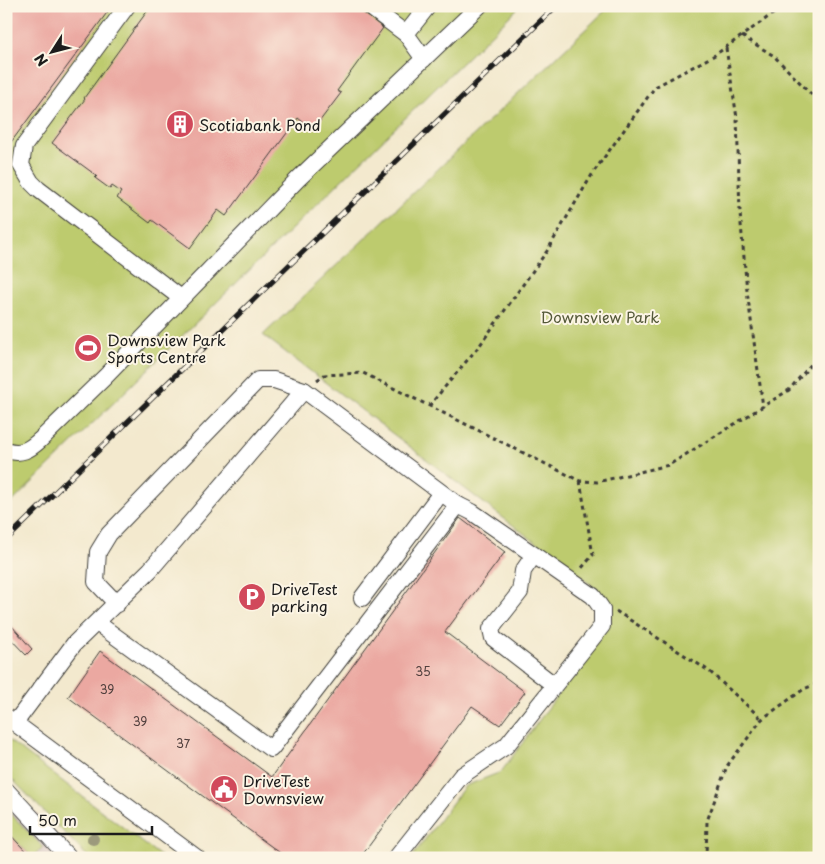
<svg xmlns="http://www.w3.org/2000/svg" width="825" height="864" font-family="'Playpen Sans',sans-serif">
<rect width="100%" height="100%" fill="#fcf5e5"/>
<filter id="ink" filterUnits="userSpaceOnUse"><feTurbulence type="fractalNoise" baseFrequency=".02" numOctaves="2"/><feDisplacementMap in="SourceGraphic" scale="10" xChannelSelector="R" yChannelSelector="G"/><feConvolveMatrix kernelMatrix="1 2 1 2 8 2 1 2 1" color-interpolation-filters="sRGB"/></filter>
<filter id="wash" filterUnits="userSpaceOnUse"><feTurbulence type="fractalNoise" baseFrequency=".0096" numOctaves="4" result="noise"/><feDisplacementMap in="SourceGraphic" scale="20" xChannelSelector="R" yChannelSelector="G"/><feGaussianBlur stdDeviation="1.12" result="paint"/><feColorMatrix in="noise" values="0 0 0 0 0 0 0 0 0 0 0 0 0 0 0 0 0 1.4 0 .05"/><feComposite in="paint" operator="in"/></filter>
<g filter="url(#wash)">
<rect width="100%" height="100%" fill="#f3e9ce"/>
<!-- industrial -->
<path fill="#d1bfbf" d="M6 783 79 858H6Z"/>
<!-- green -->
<g fill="#bdcb6e" stroke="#6c7445">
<path d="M6 6H520L6 508Z"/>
<path d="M610 6H819V858H411L465 786 501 772 599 639 605 599 594 587 263 335Z"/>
<path d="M6 738 163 858H89L6 773Z"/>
<path d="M6 811 9 812 43 847 32 857 6 831Z"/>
</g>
<g id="blocks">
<!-- building -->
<g fill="#eba8a1">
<path d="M6 6H112L6 149Z"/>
<path d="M151 6H365L361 11 383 28 337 91 341 93 313 130 298 118 226 216 218 210 190 248 152 220 150 223 117 198 121 192 112 186 110 189 95 178 97 176 52 143 85 99 84 98Z"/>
<path d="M460 518 505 552 445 632 525 692 500 725 472 706 360 858H287L68 697 100 651 272 777Z"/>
<path d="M11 625 32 649 26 655 6 634V630Z"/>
<path d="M6 830 32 858H6Z"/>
</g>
</g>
</g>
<g filter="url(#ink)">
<use href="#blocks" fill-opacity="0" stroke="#3c3b37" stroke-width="1"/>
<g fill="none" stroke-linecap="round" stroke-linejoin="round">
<!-- minor casing -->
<g stroke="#3c3b37" stroke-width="18">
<g id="minor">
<path d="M127 6 24 146 21 165 31 182 38 189 181 298"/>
<path d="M377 6 374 10 406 34 424 59"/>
<path d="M406 34 428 6"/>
<path d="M6 450C21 455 29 450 40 440L105 377 298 179 479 6"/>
<path d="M534 555 523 571 520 592 491 629 493 638 554 685"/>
<path d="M362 598 441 493"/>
<path d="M117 604 96 582 98 552 109 534 258 380H274L304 390"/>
<path d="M97 623 271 749 458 505"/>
<path d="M8 718 197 858"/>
<path d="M15 723 74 644 150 570 304 390 458 505 472 512 593 596 602 609V626L506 746 461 776 396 858"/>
<path d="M6 790 69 858"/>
</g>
</g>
<!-- path -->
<g stroke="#3c3b37" stroke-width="3" stroke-dasharray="4 4" stroke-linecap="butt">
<path d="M742 36 774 56 814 97 819 101"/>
<path d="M726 48 737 118 740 213 747 291 763 407"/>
<path d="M317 380 324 375 363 373 580 481 597 482 669 465 789 390 819 355"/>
<path d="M429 406 480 345 547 251 593 173 655 87 715 55 781 8 787 6"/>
<path d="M580 481 593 555 581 569"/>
<path d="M616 611 709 671 762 719"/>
<path d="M706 858 707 821 727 766 762 719 804 689 819 683"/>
</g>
<!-- minor -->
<use href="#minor" stroke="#fff" stroke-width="16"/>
<!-- rail casing -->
<g stroke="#1c1c1c" stroke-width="5.5">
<path id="rail" d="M6 540 556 6"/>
</g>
<!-- rail -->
<use href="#rail" stroke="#fcf5e5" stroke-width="4" stroke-dasharray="11" stroke-linecap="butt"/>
</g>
<!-- trees -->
<circle fill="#9c9a7c" cx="93" cy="839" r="6"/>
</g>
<!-- icons -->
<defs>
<g id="building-disc" transform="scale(1.4375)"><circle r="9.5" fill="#d1495b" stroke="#fcf5e5"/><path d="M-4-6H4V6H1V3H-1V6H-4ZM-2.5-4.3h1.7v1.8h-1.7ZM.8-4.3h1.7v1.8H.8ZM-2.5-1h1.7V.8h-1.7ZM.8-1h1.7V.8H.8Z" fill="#fff"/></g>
<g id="stadium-disc" transform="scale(1.4375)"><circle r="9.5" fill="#d1495b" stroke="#fcf5e5"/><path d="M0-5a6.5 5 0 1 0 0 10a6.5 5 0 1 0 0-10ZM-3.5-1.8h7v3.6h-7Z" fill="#fff"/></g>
<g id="parking-disc" transform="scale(1.4375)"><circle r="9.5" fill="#d1495b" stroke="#fcf5e5"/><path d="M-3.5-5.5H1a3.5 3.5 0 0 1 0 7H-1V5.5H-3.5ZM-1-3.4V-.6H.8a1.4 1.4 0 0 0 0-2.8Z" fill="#fff"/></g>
<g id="civic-disc" transform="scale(1.4375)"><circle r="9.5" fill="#d1495b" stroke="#fcf5e5"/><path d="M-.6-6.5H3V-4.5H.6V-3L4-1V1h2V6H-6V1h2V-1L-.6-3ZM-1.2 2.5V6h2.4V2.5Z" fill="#fff"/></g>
</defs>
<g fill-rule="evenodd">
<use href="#building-disc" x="180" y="124"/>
<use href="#stadium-disc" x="88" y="348"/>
<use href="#parking-disc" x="252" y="597"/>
<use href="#civic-disc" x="224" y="789"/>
</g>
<g text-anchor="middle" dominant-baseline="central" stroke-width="4" stroke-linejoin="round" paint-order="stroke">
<!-- number labels -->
<g font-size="12" fill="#503f3d">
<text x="423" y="671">35</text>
<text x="107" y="689">39</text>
<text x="140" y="721">39</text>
<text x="183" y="743">37</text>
</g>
<!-- poi labels -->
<g font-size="15" fill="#1c1c1c" stroke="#fcf5e5" text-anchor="start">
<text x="199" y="124">Scotiabank Pond</text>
<text x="107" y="339">Downsview Park<tspan x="107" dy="17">Sports Centre</tspan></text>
<text x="271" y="588">DriveTest<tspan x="271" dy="17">parking</tspan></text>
<text x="243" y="780">DriveTest<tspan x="243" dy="17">Downsview</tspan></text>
</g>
<!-- park labels -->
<g font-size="15" fill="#545939" stroke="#fcf5e5">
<text x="600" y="316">Downsview Park</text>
</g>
</g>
<!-- margin -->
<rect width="825" height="864" fill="none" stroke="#fcf5e5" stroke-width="25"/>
<!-- north arrow -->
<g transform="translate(52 52) rotate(234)" stroke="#fcf5e5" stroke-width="4" paint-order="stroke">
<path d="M0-4L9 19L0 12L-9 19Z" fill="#1c1c1c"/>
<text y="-8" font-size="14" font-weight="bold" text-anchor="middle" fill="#1c1c1c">N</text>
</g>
<!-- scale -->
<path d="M30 826v8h122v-8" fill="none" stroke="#1c1c1c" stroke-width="2.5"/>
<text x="38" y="826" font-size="15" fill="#1c1c1c" stroke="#fcf5e5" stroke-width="4" paint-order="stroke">50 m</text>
</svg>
